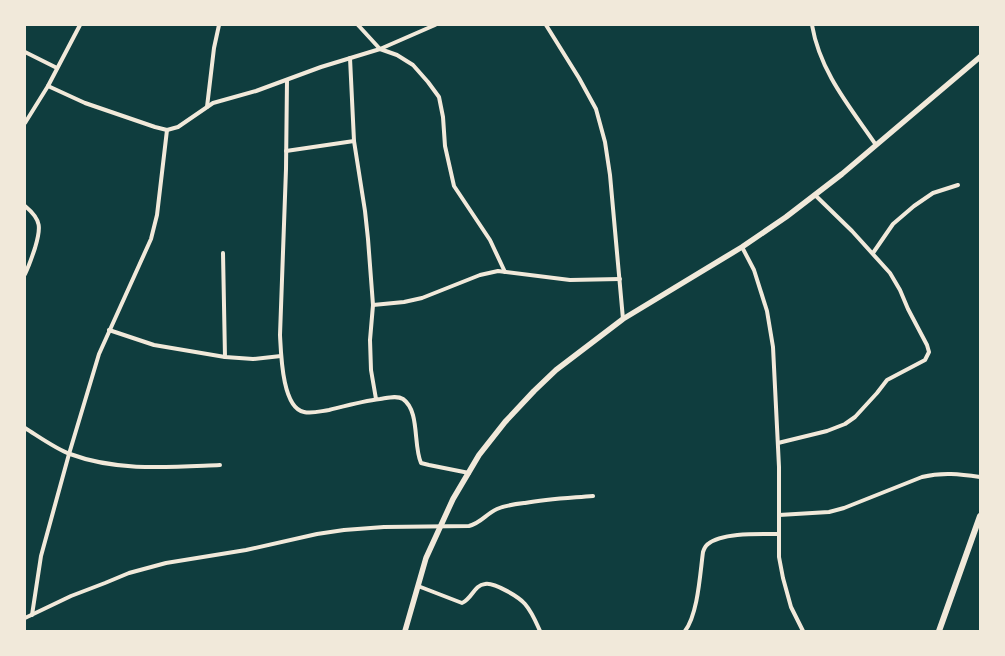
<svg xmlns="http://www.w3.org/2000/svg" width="1005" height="656" font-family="Roboto,sans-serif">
<rect width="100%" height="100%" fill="#0f3d3e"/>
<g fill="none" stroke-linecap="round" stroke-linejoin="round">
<!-- minor -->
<g stroke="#f1e9da" stroke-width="4">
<path d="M358 25 380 49 397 55 413 65 428 82 439 97 443 117 445 146 454 186 490 240 505 272"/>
<path d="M546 25 579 78 596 109 605 142 610 175 623 319"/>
<path d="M812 25C820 72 850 107 876 145"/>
<path d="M25 52 57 68"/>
<path d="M350 58 354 141 365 211 368 239 373 305 370 340 371 370 376 399"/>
<path d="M287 80 286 169 280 335C281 353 282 408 304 412 312 414 321 411 329 410 345 406 363 401 380 399 387 398 397 395 403 399 420 411 413 445 421 463L429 465 469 473"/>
<path d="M48 86 85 103 155 127 167 130 178 127 213 103 256 91 321 67 380 49 435 25"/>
<path d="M207 107 214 48 219 25"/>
<path d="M25 123 48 86 80 25"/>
<path d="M286 151 354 141"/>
<path d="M25 206C42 220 41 228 35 248 32 257 29 266 25 274"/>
<path d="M742 247 754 270 767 311 773 347 779 467V557L783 578 791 607 803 631"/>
<path d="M223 253 225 357"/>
<path d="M873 253 893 224 914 206 933 193 958 185"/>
<path d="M373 305 404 302 422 298 480 275 498 271 570 280 620 279"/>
<path d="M109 330 154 345 225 357 253 359 281 356"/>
<path d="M25 428C38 436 56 449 70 454 118 472 171 467 220 465"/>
<path d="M778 443 827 431 845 424 855 417 877 393 887 380 925 360 929 352 927 345 908 309 900 290 890 273 852 231 815 195"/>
<path d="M779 515 829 512 844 508 922 477C942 472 960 474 980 477"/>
<path d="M418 586 462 603C472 599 474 585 485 584 494 582 519 597 525 604 532 612 536 622 540 631"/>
<path d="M32 615 41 556 69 454 99 354 151 239 157 215 167 130"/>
<path d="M25 618 71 596 105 583 129 573 166 563 246 550 317 534 344 530 384 527 469 526C481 523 486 514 497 509 506 505 516 504 525 503 547 499 570 498 593 496"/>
<path d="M685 631C698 614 700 574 703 552 704 549 705 546 708 544 722 532 761 534 779 534"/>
</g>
<!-- tertiary -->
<path stroke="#f1e9da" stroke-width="5.5" d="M405 631 426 558 453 499 479 455 505 422 534 391 556 370 623 319 742 247 786 217 842 174 980 57"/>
<!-- secondary -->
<path stroke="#f1e9da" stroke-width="6" d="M939 631 980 516"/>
</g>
<!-- border -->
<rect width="1005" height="656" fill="none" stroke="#f1e9da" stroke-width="52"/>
</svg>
